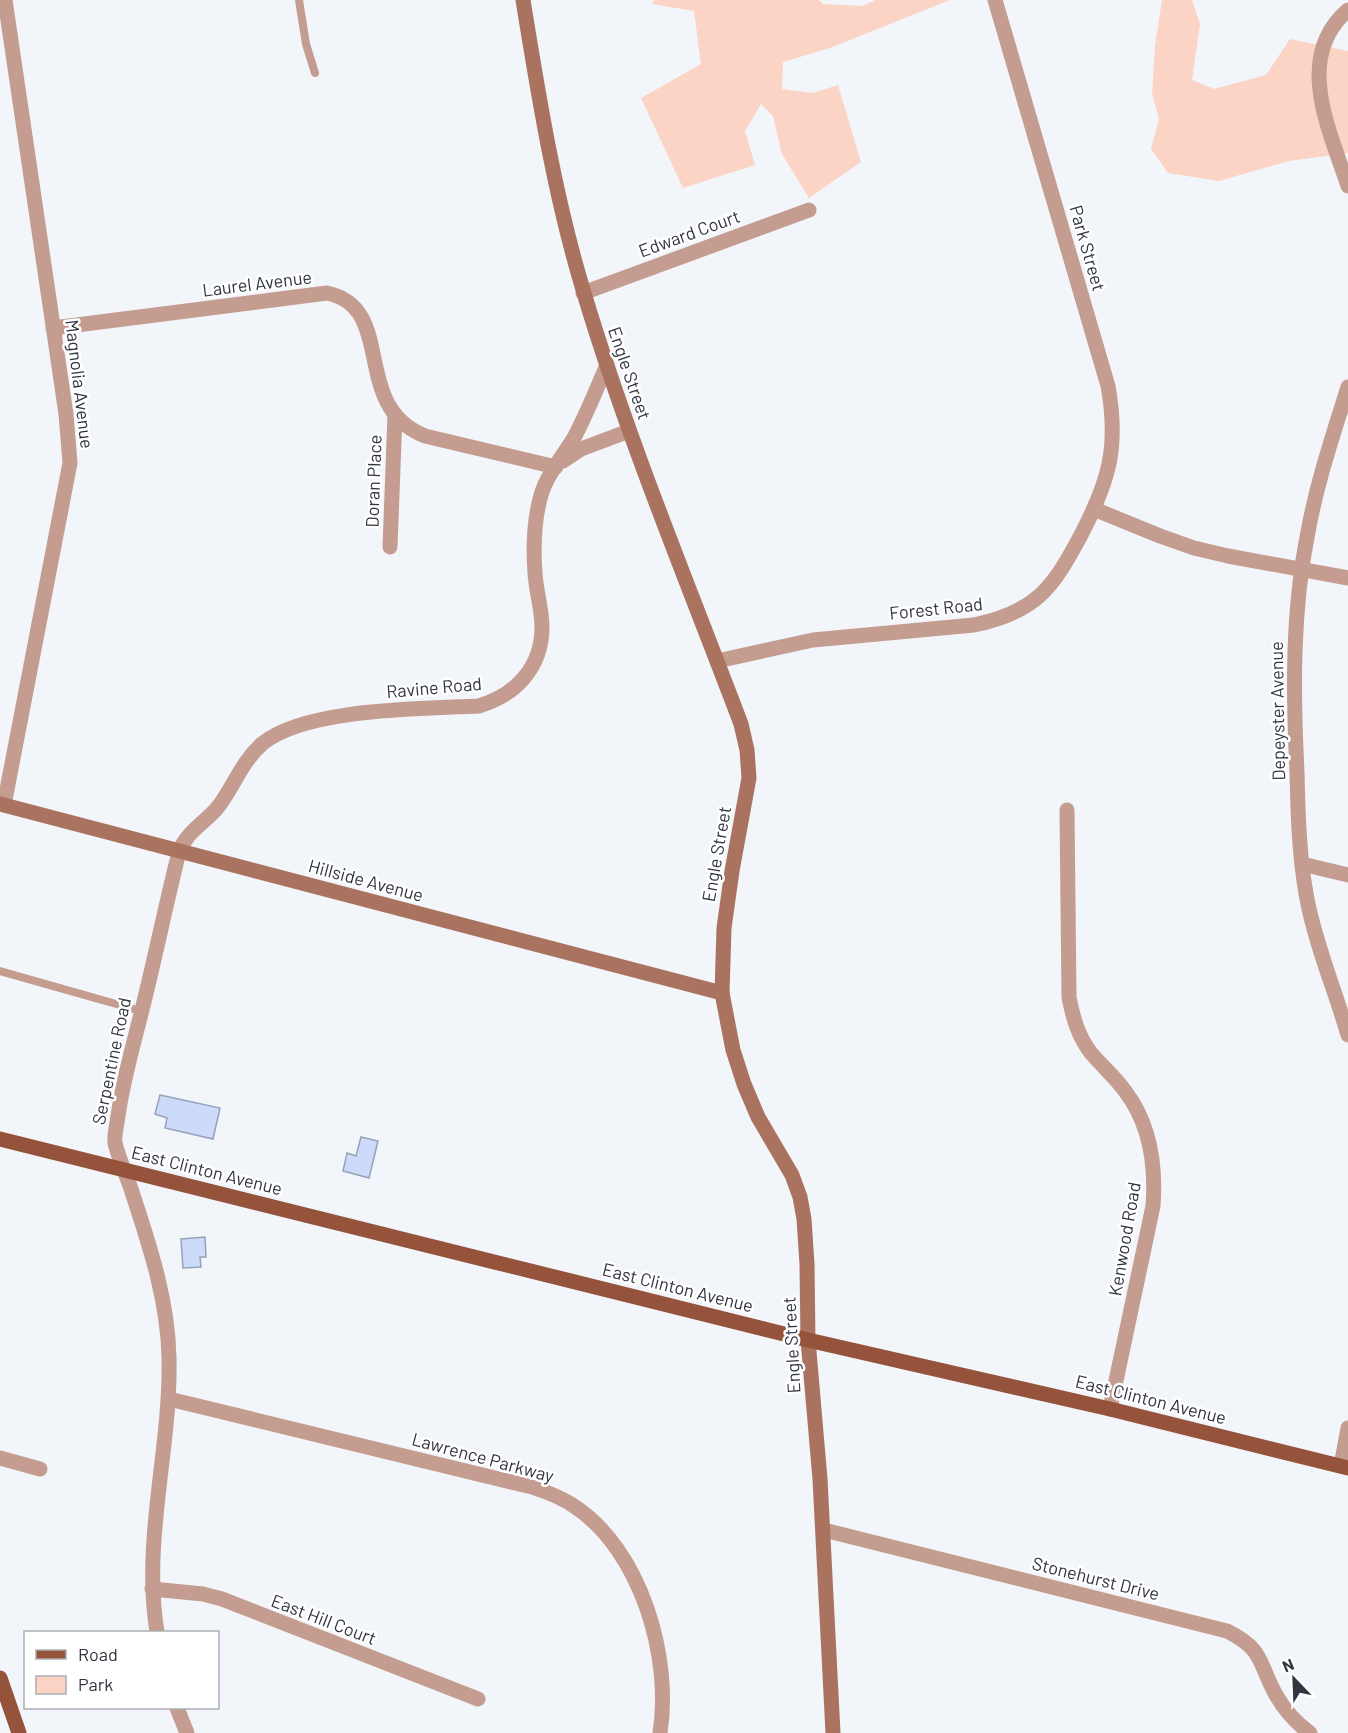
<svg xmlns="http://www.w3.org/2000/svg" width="1348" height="1733" font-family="Barlow,sans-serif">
<rect width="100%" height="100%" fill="#f2f5fa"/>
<!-- green -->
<g fill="#fcd4c6">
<path d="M654 0H819L823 4 863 6 875 0H950L830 48 783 62 782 89 813 93 838 85 861 162 809 198 782 154 773 116 761 104 745 131 755 165 683 188 641 98 701 64 694 11 652 4Z"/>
<path d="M1162 0H1192L1200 24 1192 80 1214 89 1266 75 1290 39 1348 51V153L1289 161 1219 181 1168 173 1151 149 1159 119 1152 94 1155 45Z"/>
</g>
<!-- building -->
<g fill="#cbdbf9" stroke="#95a2b9" stroke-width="1.5">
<path d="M160 1095 220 1108 213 1139 165 1128 167 1118 155 1114Z"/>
<path d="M361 1137 378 1141 369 1178 343 1171 347 1153 356 1156Z"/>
<path d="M205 1237 206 1257H200L201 1267 183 1268 181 1239Z"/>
</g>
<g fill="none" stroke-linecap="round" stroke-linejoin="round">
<!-- lane -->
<g stroke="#c49d90" stroke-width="8">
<path d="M299 0 306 44 315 73"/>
<path d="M0 971 141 1011"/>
</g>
<!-- street -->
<g stroke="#c49d90" stroke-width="15">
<path d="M1348 10C1293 57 1330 131 1348 186"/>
<path d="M583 293 809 210"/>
<path d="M53 328 327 293C398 308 349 406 425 436L556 467"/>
<path d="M1348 387C1333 435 1317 482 1308 532 1292 611 1293 692 1297 772 1298 815 1299 857 1307 899 1316 946 1335 990 1348 1035"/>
<path d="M563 461 581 449 629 431"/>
<path d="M1094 509 1160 536 1194 548 1228 556 1348 578"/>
<path d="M390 547 395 415"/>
<path d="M717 661 813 640 974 625C1036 612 1052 589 1081 535 1109 481 1119 447 1108 386L995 0"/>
<path d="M4 805 70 463 66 414 5 0"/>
<path d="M1067 810 1069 997C1073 1018 1078 1036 1091 1053 1102 1066 1115 1077 1125 1091 1151 1125 1156 1166 1153 1206L1110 1409"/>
<path d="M1302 864 1348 875"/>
<path d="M169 1399 532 1487C547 1492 561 1497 574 1506 641 1550 672 1657 660 1733"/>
<path d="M0 1458 40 1469"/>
<path d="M1341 1466 1348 1428"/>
<path d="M824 1530 1227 1631C1265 1650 1258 1663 1276 1695 1285 1711 1296 1723 1310 1733"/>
<path d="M152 1589 203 1594 222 1599 478 1699"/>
<path d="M157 1632C142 1540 171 1450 169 1358 168 1301 150 1247 133 1195 128 1178 119 1160 115 1143 114 1135 117 1124 118 1116 123 1080 133 1046 142 1010 155 958 166 904 179 852 186 832 206 822 218 807 234 786 242 761 263 743 307 708 422 709 479 706 516 695 542 667 542 627 542 609 536 591 535 573 533 547 534 520 541 495 547 474 564 455 575 436 587 413 597 388 607 365"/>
<path d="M177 1708 187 1733"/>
</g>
<!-- secondary -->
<g stroke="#aa735f" stroke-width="15">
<path d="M523 0C539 99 555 198 584 293 628 440 687 581 741 724L747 750 749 778 732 871 724 928 722 993 733 1050 744 1084 758 1117 792 1175 800 1197 804 1219 807 1264 808 1340 820 1479 833 1733"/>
<path d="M0 804 722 993"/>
</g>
<!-- primary -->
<g stroke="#95533c" stroke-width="15">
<path d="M0 1139 808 1340 1110 1409 1348 1468"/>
<path d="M0 1678 19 1733"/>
</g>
</g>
<g text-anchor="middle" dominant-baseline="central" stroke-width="5" stroke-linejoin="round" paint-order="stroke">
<!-- street labels -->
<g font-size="18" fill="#30353f" stroke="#fff">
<text transform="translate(689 233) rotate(-20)">Edward Court</text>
<text transform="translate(1088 248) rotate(74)">Park Street</text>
<text transform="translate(257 283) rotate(-7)">Laurel Avenue</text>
<text transform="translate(630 373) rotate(71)">Engle Street</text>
<text transform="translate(80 384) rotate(83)">Magnolia Avenue</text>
<text transform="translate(373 481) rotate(-88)">Doran Place</text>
<text transform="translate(936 608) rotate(-6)">Forest Road</text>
<text transform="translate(434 687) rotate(-5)">Ravine Road</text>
<text transform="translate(1277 711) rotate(-91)">Depeyster Avenue</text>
<text transform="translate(716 854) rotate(-80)">Engle Street</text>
<text transform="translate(366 880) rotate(15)">Hillside Avenue</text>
<text transform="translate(111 1061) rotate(-78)">Serpentine Road</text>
<text transform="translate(207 1170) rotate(14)">East Clinton Avenue</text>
<text transform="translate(1124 1239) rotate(-80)">Kenwood Road</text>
<text transform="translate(678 1287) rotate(14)">East Clinton Avenue</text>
<text transform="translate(791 1345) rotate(-93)">Engle Street</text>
<text transform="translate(1151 1399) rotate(14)">East Clinton Avenue</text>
<text transform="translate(483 1457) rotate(15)">Lawrence Parkway</text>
<text transform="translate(1096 1578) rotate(14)">Stonehurst Drive</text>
<text transform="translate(324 1619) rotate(21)">East Hill Court</text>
</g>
</g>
<!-- legend -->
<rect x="24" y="1631" width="195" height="78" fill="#ffffff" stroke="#acaeb2" stroke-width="1.5"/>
<rect x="36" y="1650" width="30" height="9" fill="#95533c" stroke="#acaeb2" stroke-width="1.5"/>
<text x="78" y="1661" font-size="18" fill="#30353f">Road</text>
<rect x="36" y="1676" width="30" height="18" fill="#fcd4c6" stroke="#acaeb2" stroke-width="1.5"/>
<text x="78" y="1691" font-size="18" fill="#30353f">Park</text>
<!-- north arrow -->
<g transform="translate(1294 1679) rotate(337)" stroke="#ffffff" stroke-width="4.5" paint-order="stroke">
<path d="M0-4.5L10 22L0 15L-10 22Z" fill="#30353f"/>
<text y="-9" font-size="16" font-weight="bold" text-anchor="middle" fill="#30353f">N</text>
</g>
</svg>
